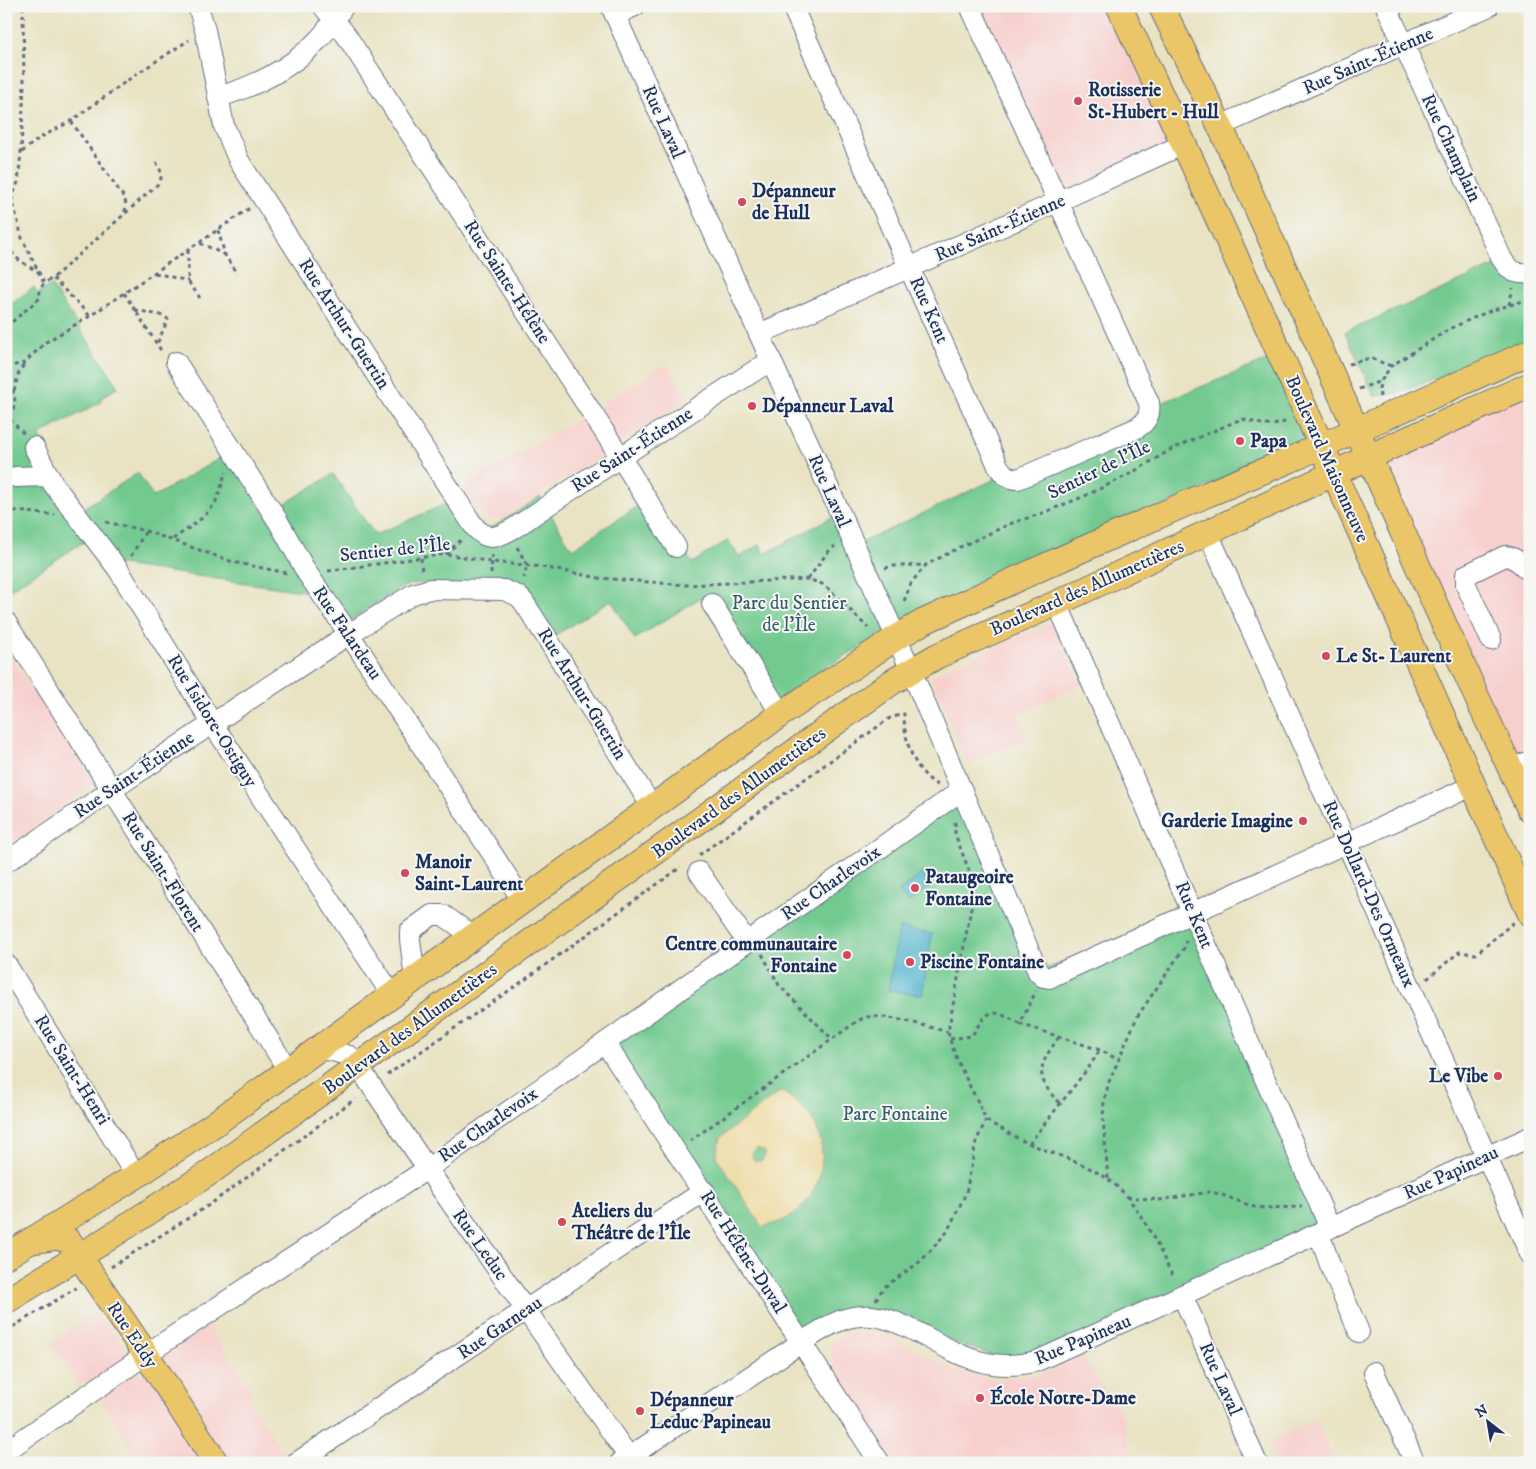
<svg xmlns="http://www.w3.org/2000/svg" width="1536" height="1469" font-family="'IM FELL DW Pica',serif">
<rect width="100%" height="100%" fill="#f6f6f2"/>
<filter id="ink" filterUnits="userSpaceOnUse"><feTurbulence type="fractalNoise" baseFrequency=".02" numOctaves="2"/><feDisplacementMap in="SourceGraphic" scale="10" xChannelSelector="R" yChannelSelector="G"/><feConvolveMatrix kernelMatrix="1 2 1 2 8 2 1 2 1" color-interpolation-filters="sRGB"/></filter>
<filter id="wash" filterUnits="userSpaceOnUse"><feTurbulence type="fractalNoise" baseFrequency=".0096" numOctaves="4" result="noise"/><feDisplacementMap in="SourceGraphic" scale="20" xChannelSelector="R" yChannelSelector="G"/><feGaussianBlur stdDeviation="1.12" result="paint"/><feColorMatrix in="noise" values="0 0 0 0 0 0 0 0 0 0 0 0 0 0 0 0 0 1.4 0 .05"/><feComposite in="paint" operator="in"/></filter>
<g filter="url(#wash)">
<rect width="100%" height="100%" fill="#e9e3c3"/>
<!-- built -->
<g fill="#f7d0ce">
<path d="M970 6H1119L1184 144 1059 201Z"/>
<path d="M667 364 688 398 504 518 488 520 472 504 464 487 520 452 521 454Z"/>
<path d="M1530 386V531L1524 534 1530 547V761L1517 769 1376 457Z"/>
<path d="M1052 622 1081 685 1017 715 1028 739 968 765 931 676Z"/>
<path d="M6 649 94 783 6 848Z"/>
<path d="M96 1311 123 1346 140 1374 208 1325 253 1393 247 1398 284 1453 294 1446 305 1463H138L140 1461 87 1379 79 1385 50 1344Z"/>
<path d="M853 1332 888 1335 951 1369 996 1380 1048 1372 1082 1356 1122 1416 1132 1462 892 1463 834 1375 831 1342Z"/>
<path d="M1316 1419 1335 1463H1277L1268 1442Z"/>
</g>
<!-- green -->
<g fill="#72ca90" stroke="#467c77">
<path d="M1511 259 1515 264 1530 267V343L1398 393 1374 396 1345 332Z"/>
<path d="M51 285 118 387 100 399 101 402 39 435 43 441 35 447 76 513 138 473 153 497 227 454 266 515 333 474 375 535 450 502 472 528 493 527 540 497 572 549 641 504 674 534 692 563 728 540 739 557 760 545 765 554 832 517 846 550 993 480 998 473 1017 471 1123 423 1132 418 1136 413 1273 358 1309 440 885 632 815 674 769 708 700 598 635 639 611 600 543 643 512 595 418 583 409 585 401 588 338 628 316 593 107 563 89 541 82 543 6 592V308L34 287 37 294Z"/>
<path d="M962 790 1038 972 1192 912 1330 1228 1021 1365 879 1317 802 1342 605 1043Z"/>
</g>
<!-- sand -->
<path fill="#eeda9e" stroke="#84847e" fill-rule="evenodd" d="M781 1091C794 1100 807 1108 814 1123 832 1157 819 1202 784 1220 777 1223 769 1225 762 1227L716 1156 720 1138ZM756 1149C762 1148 765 1151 765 1156L762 1161H755L752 1158 753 1152Z"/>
<!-- water -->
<g fill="#4fb3ce" stroke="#357196">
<path d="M923 873 932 885 908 903 899 891Z"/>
<path d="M899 928 932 934 922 995 888 990Z"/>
</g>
</g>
<g filter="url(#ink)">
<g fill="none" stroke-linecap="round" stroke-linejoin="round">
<!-- minor casing -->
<g stroke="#636e81" stroke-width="22">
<g id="minor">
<path d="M198 6 205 30 224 126 239 161 462 508C469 518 477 536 491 537 506 537 531 516 544 508 615 460 687 414 759 368L771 362"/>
<path d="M323 6 346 35 620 456 676 547"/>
<path d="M611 6 911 670 1038 972 1043 977 1049 978 1055 975 1472 786"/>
<path d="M792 6 998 466C1003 474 1008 479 1018 479L1135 429C1146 423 1151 416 1149 403L970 6"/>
<path d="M1386 6 1502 259C1510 272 1515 274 1530 273"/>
<path d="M615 15 635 6"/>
<path d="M218 97C254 87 292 68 318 40 328 30 335 18 344 6"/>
<path d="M1220 126 1489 6"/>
<path d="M759 334 1046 207 1184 144"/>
<path d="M176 362 278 521 307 573 349 634 523 901"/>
<path d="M34 447 53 484 118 569 212 723 392 995"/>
<path d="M15 477 49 476"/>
<path d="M1208 533 1530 1254"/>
<path d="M1057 603 1330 1228"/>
<path d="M712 604 781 714"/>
<path d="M6 622 288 1070"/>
<path d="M1491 640 1466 585V575L1505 556C1516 557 1522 565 1530 572"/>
<path d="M1510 769 1530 761"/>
<path d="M6 862 122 783 349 634 413 594 430 589 504 590 518 596 523 601 545 635 652 807"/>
<path d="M699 872 747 942"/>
<path d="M6 964 136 1176"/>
<path d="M415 979 410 940V931L432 915H443L473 936"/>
<path d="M605 1043 880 1463"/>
<path d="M314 1051 329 1050 350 1056 358 1066 435 1180 633 1463"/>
<path d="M1319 1233 1330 1265 1359 1332"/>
<path d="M1182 1295 1257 1463"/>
<path d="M1374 1372 1415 1463"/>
<path d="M6 1451 157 1347 427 1169 962 790"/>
<path d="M296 1463 704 1191"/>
<path d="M620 1463 802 1342C820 1331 839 1317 861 1316 880 1314 899 1323 915 1331 958 1354 987 1374 1037 1361L1530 1137"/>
</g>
</g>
<!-- major casing -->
<g stroke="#636e81" stroke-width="27">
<g id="major">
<path d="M1119 6C1261 306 1395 610 1530 913"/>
<path d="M1161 6 1220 126 1479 702 1530 810"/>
<path d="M33 1241 57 1237 69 1241 153 1365 216 1463"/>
<path d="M6 1256 136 1176 213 1125 781 714 896 638 923 622 1063 558 1208 494 1290 460 1530 352"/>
<path d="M6 1301 96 1246 206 1175 892 682 937 656 1057 603 1399 443 1530 385"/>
</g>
</g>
<!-- path -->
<g stroke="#636e81" stroke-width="3" stroke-dasharray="4 4" stroke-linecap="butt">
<path d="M23 6 24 83 21 152 18 182 12 198 22 238 44 283"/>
<path d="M71 121 125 199 126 206 124 216"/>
<path d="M22 152 38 139 71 121 135 75 189 40"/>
<path d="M6 199 12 198"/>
<path d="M218 230 225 255 237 274"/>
<path d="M200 243 225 255"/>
<path d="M6 246 20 261 38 272"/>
<path d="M188 250V281L200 298"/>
<path d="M155 273 188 281"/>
<path d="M53 278 90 316"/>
<path d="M124 293 162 352"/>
<path d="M1509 305 1513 288"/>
<path d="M135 310 160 315 168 319 157 344"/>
<path d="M6 327 40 298C38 287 44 283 53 278L158 184C164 175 161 171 156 162"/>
<path d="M1349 364 1370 358 1391 366"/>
<path d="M6 365 11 366 24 363 46 342 90 316 250 208"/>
<path d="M6 375C11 391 22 400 8 417L24 434"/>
<path d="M1359 389 1381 381 1391 366 1451 328 1487 312 1530 299"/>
<path d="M14 391 18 375 24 364"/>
<path d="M1380 397 1379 388 1381 381"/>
<path d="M6 510 55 515"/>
<path d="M106 522 146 531 233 562 287 573"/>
<path d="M6 524 14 511"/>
<path d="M173 539C189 528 208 517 217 499 221 491 222 481 226 472"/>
<path d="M517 547 527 565 524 578"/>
<path d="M446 554 463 538"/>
<path d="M131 556 146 531"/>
<path d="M421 558 422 572"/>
<path d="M885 568 894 566 926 565"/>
<path d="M328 571 446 554 492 562 542 567 599 578 687 585 808 579 822 584 831 591 868 628"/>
<path d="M491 574 492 555"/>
<path d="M808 579 827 553 835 546"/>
<path d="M904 601 911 583 926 565 962 546 1012 523 1043 513 1085 496 1128 475 1172 449 1239 420 1243 419C1263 424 1269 429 1289 420"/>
<path d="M955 822V834L973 881 972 903 948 1032C954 1056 965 1077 976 1098 980 1105 982 1113 986 1119 989 1124 997 1126 1002 1129 1034 1151 1075 1156 1108 1179 1138 1200 1158 1247 1174 1279"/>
<path d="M699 855 890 718 904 714C904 742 914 772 939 786"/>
<path d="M762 954 779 985 832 1039"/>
<path d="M1427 979 1459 952 1476 954 1514 922"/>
<path d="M1020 1024 1100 1050 1117 1059"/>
<path d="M1059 1037C1037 1068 1034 1076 1061 1105"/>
<path d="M950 1039 972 1036C989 1006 992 1009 1020 1024L1036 991"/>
<path d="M387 1075 523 981 681 867"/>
<path d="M690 1141 856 1022C859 1020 863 1018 867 1017 885 1014 930 1027 948 1032"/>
<path d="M1029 1144 1089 1067 1100 1050"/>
<path d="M1108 1178 1103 1118 1104 1101 1109 1082 1137 1017 1184 948 1186 941"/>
<path d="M1127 1197 1159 1200 1210 1192 1220 1194 1254 1207 1266 1208 1302 1207"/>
<path d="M111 1267 209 1205 355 1099"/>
<path d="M876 1300 883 1288 921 1261 947 1232 966 1193 976 1142 986 1120"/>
<path d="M6 1331 76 1288"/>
</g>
<!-- minor -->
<use href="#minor" stroke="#fff" stroke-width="20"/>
<!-- major -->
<use href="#major" stroke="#ebc669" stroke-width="25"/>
</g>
</g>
<!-- markers -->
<g fill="#d1495b" stroke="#f6f6f2" stroke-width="2">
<circle cx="1078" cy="101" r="5"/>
<circle cx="742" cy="202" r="5"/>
<circle cx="752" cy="406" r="5"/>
<circle cx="1240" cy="441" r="5"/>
<circle cx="1326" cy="656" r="5"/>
<circle cx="1303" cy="821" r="5"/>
<circle cx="405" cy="873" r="5"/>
<circle cx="915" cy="888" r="5"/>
<circle cx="847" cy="955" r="5"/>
<circle cx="910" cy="962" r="5"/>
<circle cx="1498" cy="1076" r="5"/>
<circle cx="562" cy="1222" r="5"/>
<circle cx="980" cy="1398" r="5"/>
<circle cx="640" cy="1411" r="5"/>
</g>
<g text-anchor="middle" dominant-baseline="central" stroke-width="4" stroke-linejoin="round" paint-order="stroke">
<!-- street labels -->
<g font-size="19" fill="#1b2f5e" stroke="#f6f6f2">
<text transform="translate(1368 61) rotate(-24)">Rue Saint-Étienne</text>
<text transform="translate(663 122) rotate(66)">Rue Laval</text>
<text transform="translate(1451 148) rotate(65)">Rue Champlain</text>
<text transform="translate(1000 228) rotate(-24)">Rue Saint-Étienne</text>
<text transform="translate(507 282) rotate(57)">Rue Sainte-Hélène</text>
<text transform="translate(929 310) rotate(66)">Rue Kent</text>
<text transform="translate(344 324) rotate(57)">Rue Arthur-Guertin</text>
<text transform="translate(632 450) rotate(-33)">Rue Saint-Étienne</text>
<text transform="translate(1327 459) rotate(66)">Boulevard Maisonneuve</text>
<text transform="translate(1099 470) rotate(-26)">Sentier de l'Île</text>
<text transform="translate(829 491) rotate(66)">Rue Laval</text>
<text transform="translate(395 550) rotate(-6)">Sentier de l'Île</text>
<text transform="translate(1087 588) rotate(-24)">Boulevard des Allumettières</text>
<text transform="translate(347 633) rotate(56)">Rue Falardeau</text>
<text transform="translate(582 694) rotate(58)">Rue Arthur-Guertin</text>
<text transform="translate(212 721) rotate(58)">Rue Isidore-Ostiguy</text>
<text transform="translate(134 775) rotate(-34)">Rue Saint-Étienne</text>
<text transform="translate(739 793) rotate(-36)">Boulevard des Allumettières</text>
<text transform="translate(163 872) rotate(58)">Rue Saint-Florent</text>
<text transform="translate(831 883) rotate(-35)">Rue Charlevoix</text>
<text transform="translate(1369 894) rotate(66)">Rue Dollard-Des Ormeaux</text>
<text transform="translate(1194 915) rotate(67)">Rue Kent</text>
<text transform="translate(410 1029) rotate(-36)">Boulevard des Allumettières</text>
<text transform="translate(72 1070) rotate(58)">Rue Saint-Henri</text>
<text transform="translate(488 1125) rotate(-35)">Rue Charlevoix</text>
<text transform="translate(1451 1173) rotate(-25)">Rue Papineau</text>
<text transform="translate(480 1245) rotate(55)">Rue Leduc</text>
<text transform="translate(743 1252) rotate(57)">Rue Hélène-Duval</text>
<text transform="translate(500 1328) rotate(-34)">Rue Garneau</text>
<text transform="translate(132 1335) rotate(56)">Rue Eddy</text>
<text transform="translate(1083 1340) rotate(-23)">Rue Papineau</text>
<text transform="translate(1220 1379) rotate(66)">Rue Laval</text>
</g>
<!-- poi labels -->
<g font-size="19" font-weight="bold" fill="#1b2f5e" stroke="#f6f6f2" text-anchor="start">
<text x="1088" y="90">Rotisserie<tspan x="1088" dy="22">St-Hubert - Hull</tspan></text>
<text x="752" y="191">Dépanneur<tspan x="752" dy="22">de Hull</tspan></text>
<text x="762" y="406">Dépanneur Laval</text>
<text x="1250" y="441">Papa</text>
<text x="1336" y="656">Le St- Laurent</text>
<text x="1293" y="821" text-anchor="end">Garderie Imagine</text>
<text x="415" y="862">Manoir<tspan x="415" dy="22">Saint-Laurent</tspan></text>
<text x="925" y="877">Pataugeoire<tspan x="925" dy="22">Fontaine</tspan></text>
<text x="837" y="944" text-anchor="end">Centre communautaire<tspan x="837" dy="22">Fontaine</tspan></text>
<text x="920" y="962">Piscine Fontaine</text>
<text x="1488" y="1076" text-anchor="end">Le Vibe</text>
<text x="572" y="1211">Ateliers du<tspan x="572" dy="22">Théâtre de l'Île</tspan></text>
<text x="990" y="1398">École Notre-Dame</text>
<text x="650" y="1400">Dépanneur<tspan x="650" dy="22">Leduc Papineau</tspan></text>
</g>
<!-- park labels -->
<g font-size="19" fill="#355e6d" stroke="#f6f6f2">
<text x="789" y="603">Parc du Sentier<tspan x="789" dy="22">de l'Île</tspan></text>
<text x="895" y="1114">Parc Fontaine</text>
</g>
</g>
<!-- margin -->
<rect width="1536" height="1469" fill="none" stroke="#f6f6f2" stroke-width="25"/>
<!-- north arrow -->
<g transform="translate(1488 1422) rotate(329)" stroke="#f6f6f2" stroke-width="4" paint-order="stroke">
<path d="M0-4L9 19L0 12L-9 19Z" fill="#1b2f5e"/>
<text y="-8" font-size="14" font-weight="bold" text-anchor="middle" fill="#1b2f5e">N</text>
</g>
</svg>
